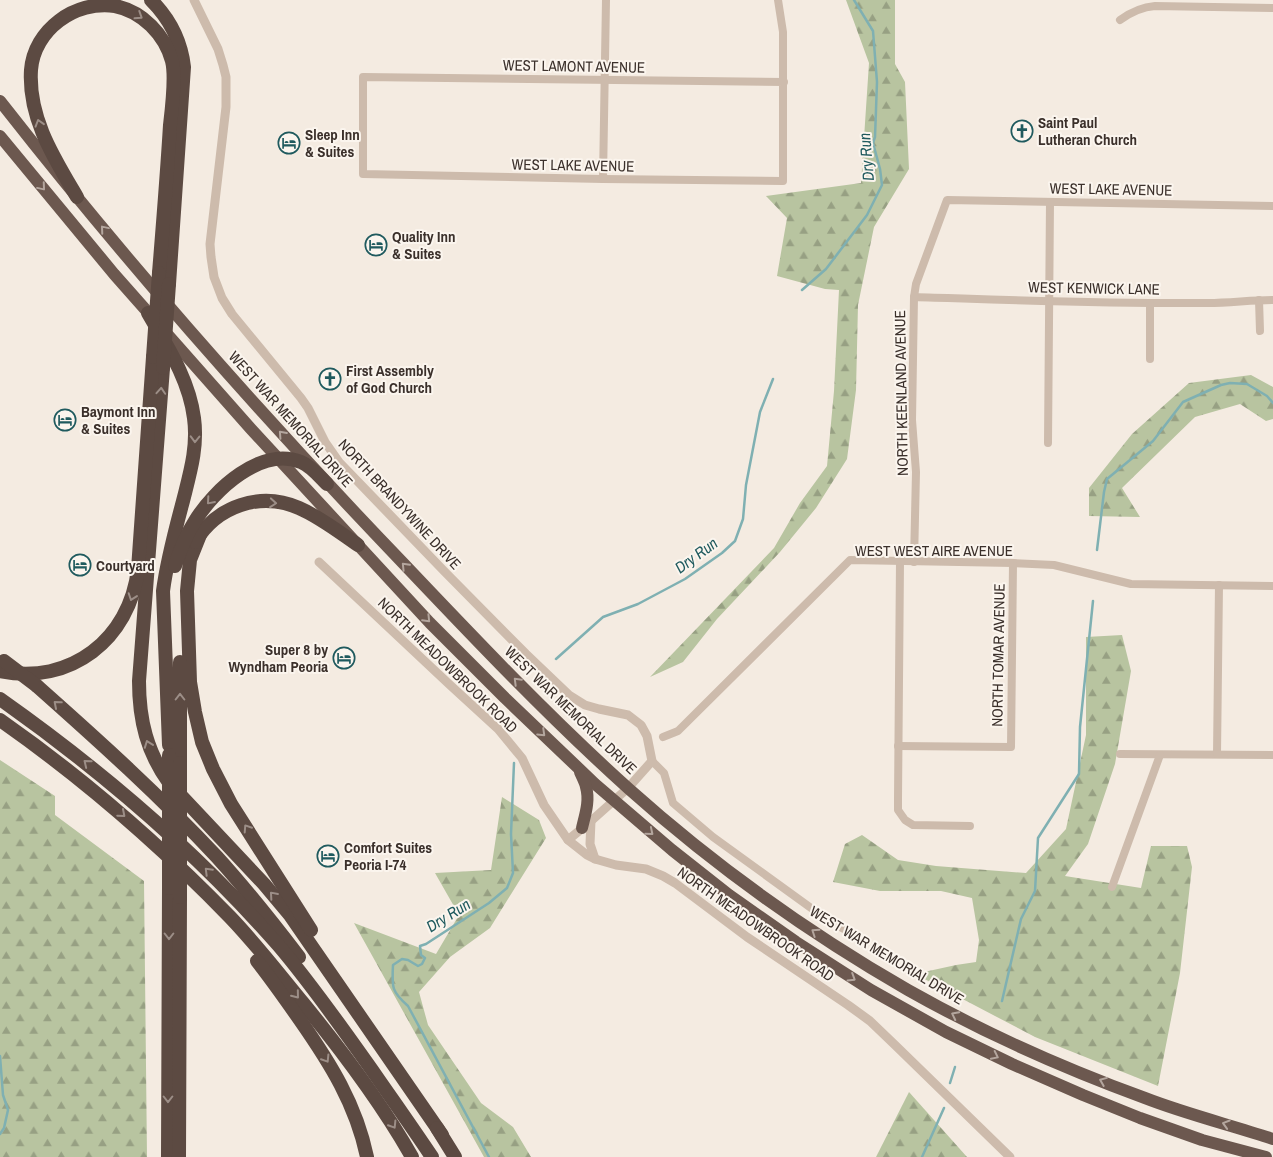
<svg xmlns="http://www.w3.org/2000/svg" width="1273" height="1157" font-family="'Archivo Narrow',sans-serif">
<defs>
<pattern id="forest-firs" width="22" height="20" patternUnits="userSpaceOnUse" patternTransform="scale(1.25)"><rect width="22" height="20" fill="#b8c4a0"/><path d="M5 1l3.5 6h-7zM16 11l3.5 6h-7z" fill="#97a083"/></pattern>
</defs>
<rect width="100%" height="100%" fill="#f4ebe1"/>
<!-- forest -->
<g fill="url(#forest-firs)">
<path d="M846 0H895V64L905 82 909 169 874 227 858 305 856 390 847 459 816 508 780 552 717 619 683 662 650 677 774 548 800 503 827 466 834 391 839 290 825 289 777 276 787 218 766 196 861 183 869 63Z"/>
<path d="M1251 375 1273 387V419L1266 421 1240 404 1195 417 1122 488 1140 517 1089 516V488L1132 434 1189 383Z"/>
<path d="M1122 635 1131 671 1115 764 1088 844 1065 876 1141 888 1151 846H1187L1192 867 1180 973 1158 1086 1035 1037 915 974 956 965 976 962 979 940 972 898 941 891H880L833 882 845 844 862 835 898 860 936 866 1026 873 1066 829 1086 735V637Z"/>
<path d="M0 760 55 796V815L144 881 147 1157H0Z"/>
<path d="M502 797 539 820 546 838 490 928 450 957 419 992 428 1025 481 1103 513 1127 531 1157H484L354 923 436 954 459 915 435 873 491 870Z"/>
<path d="M909 1092 967 1157H876Z"/>
</g>
<g fill="none" stroke-linecap="round" stroke-linejoin="round">
<!-- stream -->
<g stroke="#7fb0b2" stroke-width="2.5">
<path d="M802 290 826 269 867 215 882 185 880 169 873 143 875 137 877 82 873 31 854 0"/>
<path d="M1097 550 1104 492 1107 479 1153 441 1183 402 1221 385 1230 383 1247 384 1267 396 1273 403"/>
<path d="M556 659 603 617 638 604 685 579 722 553 735 541 743 519 746 485 760 412 773 379"/>
<path d="M1002 1001 1021 919 1035 891 1038 838 1079 774 1080 727 1093 601"/>
<path d="M0 1056 3 1095 8 1110 4 1128 0 1134"/>
<path d="M950 1083 955 1067"/>
<path d="M489 1157 408 1006C391 991 392 987 393 965L402 959 408 960 418 966 422 964 425 958 421 955 420 946 426 944 489 903 507 888 513 873 511 834 514 763"/>
<path d="M922 1157 944 1108"/>
</g>
<!-- minor -->
<g stroke="#cdbbac" stroke-width="8">
<path d="M778 0 783 32V181L603 179 363 174V77L784 82"/>
<path d="M1120 20C1131 12 1142 7 1155 6L1273 8"/>
<path d="M603 179 606 0"/>
<path d="M914 297C1012 300 1110 304 1208 303 1230 303 1251 300 1273 300"/>
<path d="M1259 300 1260 331"/>
<path d="M1150 359V303"/>
<path d="M1048 443 1050 202"/>
<path d="M900 562 898 799V810L905 820 913 825 970 826"/>
<path d="M914 562 916 472 912 420 914 297 916 284 947 200 1273 206"/>
<path d="M663 737 678 731 850 560 1013 563 1054 565 1131 584 1273 586"/>
<path d="M898 746 1011 747 1013 563"/>
<path d="M1120 754 1273 755"/>
<path d="M1217 754 1219 585"/>
<path d="M652 761 664 773 673 803 713 837 829 921 853 934"/>
<path d="M1112 887 1160 755"/>
</g>
<!-- tertiary -->
<g stroke="#cdbbac" stroke-width="9">
<path d="M194 0 218 49 223 65 226 77V107L210 244 211 257 214 277 222 298 232 314 301 398 308 408 325 442 339 462 444 571 526 654 569 695 585 705 599 709 628 715 641 725 647 736 652 761 628 788 591 821 568 840"/>
<path d="M319 562 450 685 498 729 522 758 544 805 568 840 587 855 595 859 616 865 646 869 663 876 675 883 747 937 848 1005 870 1021 895 1045 1010 1157"/>
<path d="M591 821 590 844 595 859"/>
</g>
<!-- trunk -->
<g stroke="#6c584f" stroke-width="12">
<path d="M0 101C126 262 262 416 403 563 476 640 550 718 629 789 714 865 809 933 908 990 984 1033 1063 1068 1145 1098 1186 1114 1231 1125 1273 1139"/>
<path d="M0 136 114 274 251 429 430 623 505 698 595 784 672 850 729 895 796 942 871 990 946 1032 1012 1064 1083 1095 1140 1118 1202 1140 1266 1157"/>
<path d="M580 772C582 777 585 782 586 787 590 801 585 815 582 828"/>
</g>
<!-- motorway -->
<g stroke="#5c4a42" stroke-width="14">
<path d="M151 0C170 19 181 40 184 67L169 284"/>
<path d="M77 197C54 158 28 118 31 70 34 30 75 0 115 6 142 11 165 35 172 61 176 77 172 108 170 125 167 175 163 224 159 273"/>
<path d="M148 313C167 346 189 379 194 418 198 447 190 473 183 501 175 531 167 560 163 591L169 745"/>
<path d="M163 368 139 681C139 720 147 753 170 784L264 884 290 915 442 1135"/>
<path d="M200 535 190 560 187 591 190 682 195 712 202 742 213 769 231 804 311 930"/>
<path d="M195 542C217 506 260 491 299 508 320 517 339 532 358 545"/>
<path d="M175 566C180 550 186 535 195 521 214 490 261 446 301 462 311 466 319 476 327 484"/>
<path d="M0 671C70 686 130 639 138 569L153 357"/>
<path d="M37 686C99 741 160 796 217 857 246 889 273 923 299 957"/>
<path d="M0 699C102 771 197 852 279 946 313 986 342 1028 372 1070 392 1099 412 1127 432 1157"/>
<path d="M0 720C83 778 159 844 230 917 256 944 279 974 303 1003 343 1052 381 1102 412 1157"/>
<path d="M180 763V662"/>
<path d="M257 961C272 980 286 1000 300 1020 330 1063 356 1104 367 1157"/>
<path d="M437 1128 455 1157"/>
<path d="M168 1157 169 888"/>
<path d="M179 1157 180 897"/>
</g>
<!-- motorway-bridge -->
<g stroke="#5c4a42" stroke-width="14">
<path d="M153 357 159 273"/>
<path d="M163 368 169 284"/>
<path d="M4 661 37 686"/>
<path d="M169 755V888"/>
<path d="M180 763V897"/>
</g>
</g>
<!-- one-way arrows -->
<defs><path id="oneway-chevron" d="M-2-3.5L2.5 0L-2 3.5" fill="none" stroke-width="1.6" stroke-linecap="round" stroke-linejoin="round" transform="scale(1.25)"/></defs>
<g stroke="#9c8e87">
<use href="#oneway-chevron" transform="translate(139 16) rotate(33)"/>
<use href="#oneway-chevron" transform="translate(39 123) rotate(-107)"/>
<use href="#oneway-chevron" transform="translate(161 391) rotate(-86)"/>
<use href="#oneway-chevron" transform="translate(195 439) rotate(91)"/>
<use href="#oneway-chevron" transform="translate(210 501) rotate(131)"/>
<use href="#oneway-chevron" transform="translate(273 503) rotate(5)"/>
<use href="#oneway-chevron" transform="translate(132 597) rotate(109)"/>
<use href="#oneway-chevron" transform="translate(180 697) rotate(-90)"/>
<use href="#oneway-chevron" transform="translate(57 704) rotate(-139)"/>
<use href="#oneway-chevron" transform="translate(148 744) rotate(-110)"/>
<use href="#oneway-chevron" transform="translate(87 763) rotate(-141)"/>
<use href="#oneway-chevron" transform="translate(122 814) rotate(41)"/>
<use href="#oneway-chevron" transform="translate(247 828) rotate(-123)"/>
<use href="#oneway-chevron" transform="translate(208 871) rotate(-135)"/>
<use href="#oneway-chevron" transform="translate(273 895) rotate(-131)"/>
<use href="#oneway-chevron" transform="translate(169 936) rotate(90)"/>
<use href="#oneway-chevron" transform="translate(296 995) rotate(51)"/>
<use href="#oneway-chevron" transform="translate(326 1059) rotate(58)"/>
<use href="#oneway-chevron" transform="translate(168 1099) rotate(90)"/>
<use href="#oneway-chevron" transform="translate(393 1125) rotate(58)"/>
</g>
<g stroke="#b4a69e">
<use href="#oneway-chevron" transform="translate(42 187) rotate(50)"/>
<use href="#oneway-chevron" transform="translate(104 229) rotate(-130)"/>
<use href="#oneway-chevron" transform="translate(282 434) rotate(-132)"/>
<use href="#oneway-chevron" transform="translate(405 566) rotate(-134)"/>
<use href="#oneway-chevron" transform="translate(427 619) rotate(46)"/>
<use href="#oneway-chevron" transform="translate(517 681) rotate(-135)"/>
<use href="#oneway-chevron" transform="translate(542 733) rotate(44)"/>
<use href="#oneway-chevron" transform="translate(650 832) rotate(40)"/>
<use href="#oneway-chevron" transform="translate(815 932) rotate(-146)"/>
<use href="#oneway-chevron" transform="translate(852 978) rotate(32)"/>
<use href="#oneway-chevron" transform="translate(955 1015) rotate(-153)"/>
<use href="#oneway-chevron" transform="translate(995 1056) rotate(26)"/>
<use href="#oneway-chevron" transform="translate(1103 1081) rotate(-158)"/>
<use href="#oneway-chevron" transform="translate(1226 1124) rotate(-163)"/>
</g>
<!-- icons -->
<defs>
<g id="church-ring" transform="scale(1.125)"><circle r="9.5" fill="#fbf5ee" stroke="#1f5a5e" stroke-width="1.5"/><path d="M-1.2-6h2.4v3.5h3.3v2.4h-3.3V6h-2.4V-.1h-3.3v-2.4h3.3Z" fill="#1f5a5e"/></g>
<g id="hotel-ring" transform="scale(1.125)"><circle r="9.5" fill="#fbf5ee" stroke="#1f5a5e" stroke-width="1.5"/><path d="M-6-4.5h1.5V1H6V5H4.5V3h-9V5H-6ZM-4 0a1.8 1.8 0 1 1 3.6 0ZM.5 0V-2.5h3Q6-2.5 6 0Z" fill="#1f5a5e"/></g>
</defs>
<g fill-rule="evenodd">
<use href="#church-ring" x="1022" y="131"/>
<use href="#hotel-ring" x="289" y="143"/>
<use href="#hotel-ring" x="376" y="245"/>
<use href="#church-ring" x="330" y="379"/>
<use href="#hotel-ring" x="65" y="420"/>
<use href="#hotel-ring" x="80" y="565"/>
<use href="#hotel-ring" x="344" y="658"/>
<use href="#hotel-ring" x="328" y="856"/>
</g>
<g text-anchor="middle" dominant-baseline="central" stroke-width="4" stroke-linejoin="round" paint-order="stroke">
<!-- street labels -->
<g font-size="15" fill="#3b302b" stroke="#fbf5ee">
<text transform="translate(574 66) rotate(1)">WEST LAMONT AVENUE</text>
<text transform="translate(573 165) rotate(1)">WEST LAKE AVENUE</text>
<text transform="translate(1111 189) rotate(1)">WEST LAKE AVENUE</text>
<text transform="translate(1094 288) rotate(1)">WEST KENWICK LANE</text>
<text transform="translate(901 393) rotate(-91)">NORTH KEENLAND AVENUE</text>
<text transform="translate(291 419) rotate(48)">WEST WAR MEMORIAL DRIVE</text>
<text transform="translate(400 504) rotate(47)">NORTH BRANDYWINE DRIVE</text>
<text x="934" y="550">WEST WEST AIRE AVENUE</text>
<text transform="translate(998 655) rotate(-89)">NORTH TOMAR AVENUE</text>
<text transform="translate(448 665) rotate(44)">NORTH MEADOWBROOK ROAD</text>
<text transform="translate(571 710) rotate(44)">WEST WAR MEMORIAL DRIVE</text>
<text transform="translate(756 924) rotate(35)">NORTH MEADOWBROOK ROAD</text>
<text transform="translate(887 955) rotate(31)">WEST WAR MEMORIAL DRIVE</text>
</g>
<!-- poi labels -->
<g font-size="15" font-weight="bold" fill="#3b302b" stroke="#fbf5ee" text-anchor="start">
<text x="1038" y="122">Saint Paul<tspan x="1038" dy="17">Lutheran Church</tspan></text>
<text x="305" y="134">Sleep Inn<tspan x="305" dy="17">&amp; Suites</tspan></text>
<text x="392" y="236">Quality Inn<tspan x="392" dy="17">&amp; Suites</tspan></text>
<text x="346" y="370">First Assembly<tspan x="346" dy="17">of God Church</tspan></text>
<text x="81" y="411">Baymont Inn<tspan x="81" dy="17">&amp; Suites</tspan></text>
<text x="96" y="565">Courtyard</text>
<text x="328" y="649" text-anchor="end">Super 8 by<tspan x="328" dy="17">Wyndham Peoria</tspan></text>
<text x="344" y="847">Comfort Suites<tspan x="344" dy="17">Peoria I-74</tspan></text>
</g>
<!-- water labels -->
<g font-size="16" font-style="italic" fill="#1f5a5e" stroke="#fbf5ee">
<text transform="translate(866 157) rotate(-95)">Dry Run</text>
<text transform="translate(696 555) rotate(-36)">Dry Run</text>
<text transform="translate(448 915) rotate(-32)">Dry Run</text>
</g>
</g>
</svg>
